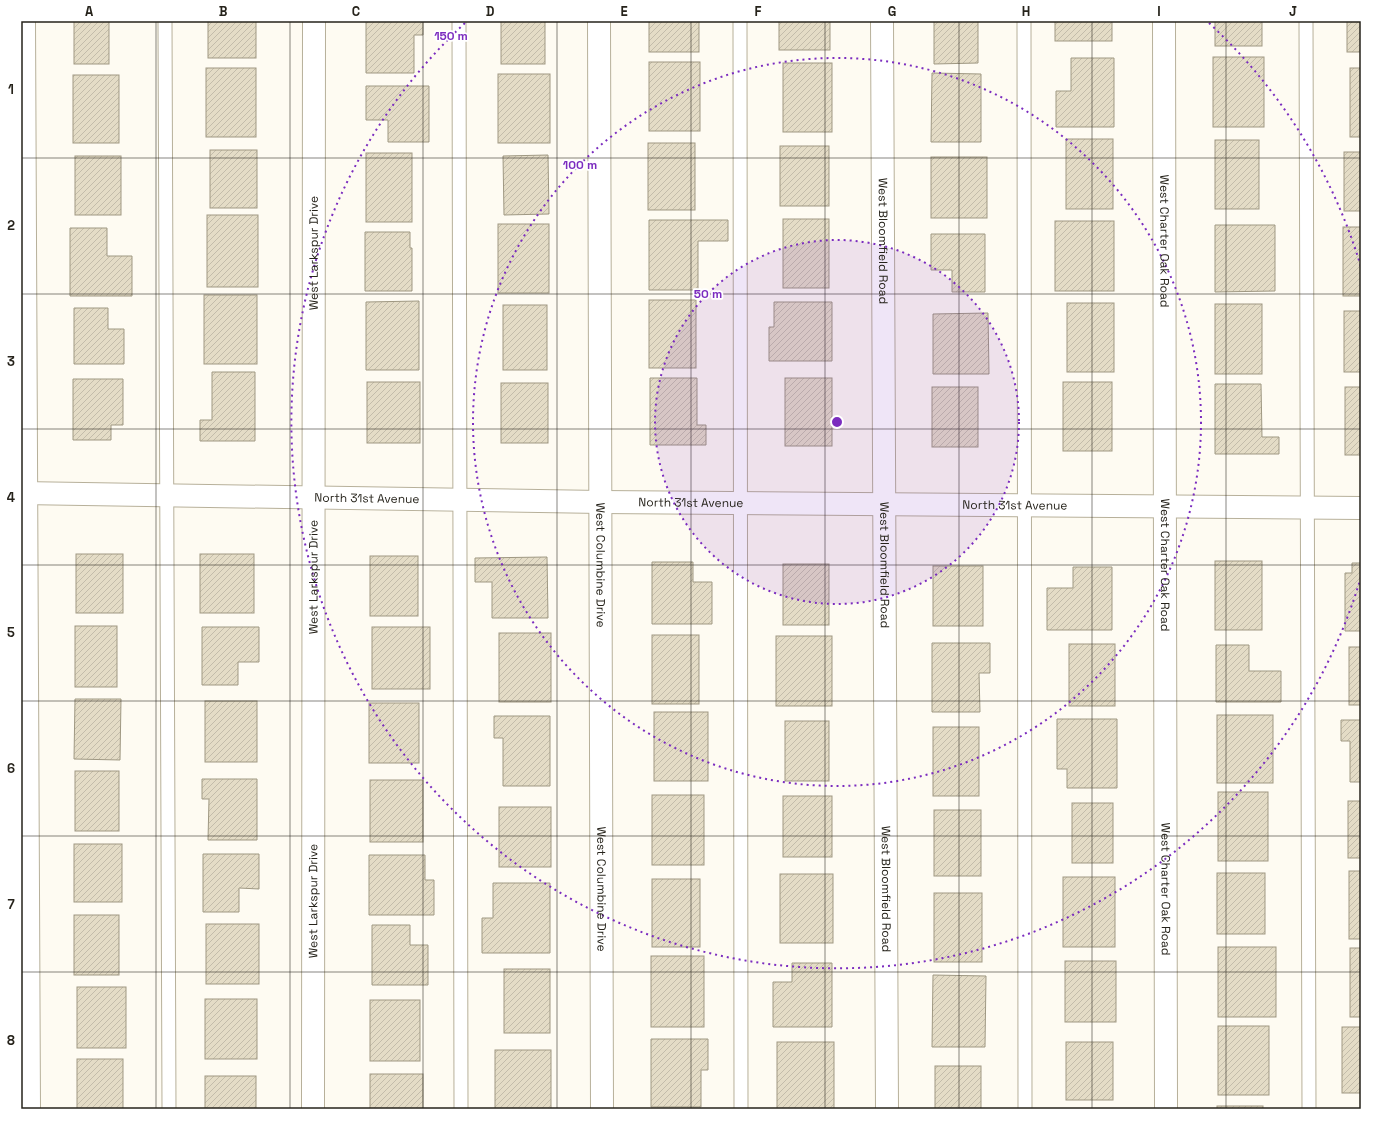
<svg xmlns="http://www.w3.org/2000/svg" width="1382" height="1130" font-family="'Space Grotesk',sans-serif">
<defs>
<pattern id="building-hatch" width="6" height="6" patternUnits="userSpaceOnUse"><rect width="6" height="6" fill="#e4dcc6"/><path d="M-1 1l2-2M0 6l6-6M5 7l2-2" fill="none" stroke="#c3bcaa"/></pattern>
</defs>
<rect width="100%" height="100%" fill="#fefbf2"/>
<!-- building -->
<g fill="url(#building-hatch)" stroke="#9f9882">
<rect x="74" y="21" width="35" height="43"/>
<rect x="208" y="21" width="48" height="37"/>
<path d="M366 21H423V35H414V73H366Z"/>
<rect x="501" y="21" width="44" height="43"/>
<rect x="649" y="21" width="50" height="31"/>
<rect x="779" y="21" width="51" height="29"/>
<path d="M934 21H978V63L934 64Z"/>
<rect x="1055" y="21" width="57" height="20"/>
<rect x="1215" y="21" width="47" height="25"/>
<rect x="1347" y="21" width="14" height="31"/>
<rect x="1213" y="57" width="51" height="70"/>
<path d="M1071 58H1114V127H1056V91H1071Z"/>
<rect x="649" y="62" width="51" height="69"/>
<rect x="783" y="63" width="49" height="69"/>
<rect x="206" y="68" width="50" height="69"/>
<rect x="1350" y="68" width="11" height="69"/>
<path d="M932 73 981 74V142H931Z"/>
<rect x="498" y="74" width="52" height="69"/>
<rect x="73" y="75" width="46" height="68"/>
<path d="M366 86H429V142H388V120H366Z"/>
<rect x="1066" y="139" width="47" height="70"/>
<rect x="1215" y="140" width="44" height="69"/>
<rect x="648" y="143" width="47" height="67"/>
<rect x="780" y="146" width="49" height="60"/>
<rect x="210" y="150" width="47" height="58"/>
<rect x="1344" y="152" width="17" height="59"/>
<rect x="366" y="153" width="46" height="69"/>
<path d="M548 155 549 214 504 215 503 156Z"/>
<rect x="75" y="156" width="46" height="59"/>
<rect x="931" y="157" width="56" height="61"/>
<rect x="207" y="215" width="51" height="72"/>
<rect x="783" y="219" width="46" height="69"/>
<path d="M649 220H728V241H698V290H649Z"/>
<rect x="1055" y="221" width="59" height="70"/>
<rect x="498" y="224" width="51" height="69"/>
<path d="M1215 225H1275V291L1215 292Z"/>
<rect x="1343" y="227" width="18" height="69"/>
<path d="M70 228H107V256H132V296H70Z"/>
<path d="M365 232H410V248H412V291H365Z"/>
<path d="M931 234H985V292H952V270H931Z"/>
<rect x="204" y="295" width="53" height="69"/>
<rect x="649" y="300" width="47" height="68"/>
<path d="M419 301V370H366V302Z"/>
<path d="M774 302H832V361H769V327H774Z"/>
<rect x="1067" y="303" width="47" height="69"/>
<rect x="1215" y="304" width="47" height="70"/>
<rect x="503" y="305" width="44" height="65"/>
<path d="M74 308H108V329H124V364H74Z"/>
<rect x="1344" y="311" width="17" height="61"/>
<path d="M988 313 989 374H933V314Z"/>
<path d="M212 372H255V441H200V420H212Z"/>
<path d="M650 378H697V425H706V445H650Z"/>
<rect x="785" y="378" width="47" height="68"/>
<path d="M73 379H123V425H111V440H73Z"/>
<rect x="367" y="382" width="53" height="61"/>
<rect x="1063" y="382" width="49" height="69"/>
<rect x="501" y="383" width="47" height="60"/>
<path d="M1215 384H1261L1262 437H1279V454H1215Z"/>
<rect x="932" y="387" width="46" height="60"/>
<rect x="1345" y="387" width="16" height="68"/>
<rect x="76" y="554" width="47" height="59"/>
<rect x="200" y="554" width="54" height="59"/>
<rect x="370" y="556" width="48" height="60"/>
<path d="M547 557 548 618H492V582H475V558Z"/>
<rect x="1215" y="561" width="47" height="69"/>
<path d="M652 562H693V582H712V624H652Z"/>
<path d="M1352 563H1361V631H1345V573H1352Z"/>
<rect x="783" y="564" width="46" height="61"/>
<rect x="933" y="566" width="50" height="60"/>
<path d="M1073 567H1112V630H1047V588H1073Z"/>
<rect x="75" y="626" width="42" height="61"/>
<path d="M202 627H259V662H238V685H202Z"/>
<rect x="372" y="627" width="58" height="62"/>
<rect x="499" y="633" width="52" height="69"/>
<rect x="652" y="635" width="47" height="69"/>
<rect x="776" y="636" width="56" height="70"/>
<path d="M932 643H990V673H979L980 712H932Z"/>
<rect x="1069" y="644" width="46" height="62"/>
<path d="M1216 645H1249V671H1281V702H1216Z"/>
<rect x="1349" y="647" width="12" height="58"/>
<path d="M75 699H121L120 760 74 759Z"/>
<rect x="205" y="701" width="52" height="61"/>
<rect x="369" y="703" width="50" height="60"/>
<rect x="654" y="712" width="54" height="69"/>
<rect x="1217" y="715" width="56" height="68"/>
<path d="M494 716H550V786H503V738H494Z"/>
<path d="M1057 719H1117V788H1067V769H1057Z"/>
<path d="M1341 720H1361V782H1350V741H1341Z"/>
<rect x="785" y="721" width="44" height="60"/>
<rect x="933" y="727" width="46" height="69"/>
<rect x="75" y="771" width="44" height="60"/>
<path d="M202 779H257V840H208L209 799H202Z"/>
<rect x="370" y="780" width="53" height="62"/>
<rect x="1218" y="792" width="50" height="69"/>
<rect x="652" y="795" width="52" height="70"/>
<rect x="783" y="796" width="49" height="61"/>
<rect x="1348" y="801" width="13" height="57"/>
<rect x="1072" y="803" width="41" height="60"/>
<rect x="499" y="807" width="52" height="60"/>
<rect x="934" y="810" width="47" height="66"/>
<rect x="74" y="844" width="48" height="58"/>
<path d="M203 854H259V889L239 888V912H203Z"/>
<path d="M369 855H425V880H434V915H369Z"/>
<rect x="1349" y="871" width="12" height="68"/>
<rect x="1217" y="873" width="48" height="61"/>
<rect x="780" y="874" width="53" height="69"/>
<rect x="1063" y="877" width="52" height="70"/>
<rect x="652" y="879" width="48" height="68"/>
<path d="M493 883H550V953H482V918H493Z"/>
<rect x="934" y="893" width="48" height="69"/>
<rect x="74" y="915" width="45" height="60"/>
<rect x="206" y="924" width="53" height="60"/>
<path d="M372 925H410V945H428V985H372Z"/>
<rect x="1218" y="947" width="58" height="70"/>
<rect x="1350" y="948" width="11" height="69"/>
<rect x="651" y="956" width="53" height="71"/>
<rect x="1065" y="961" width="51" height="61"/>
<path d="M792 963H832V1027H773V982H792Z"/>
<rect x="504" y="969" width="46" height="64"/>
<path d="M933 975 986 976 985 1047H932Z"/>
<rect x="77" y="987" width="49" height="61"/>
<rect x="205" y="999" width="52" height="60"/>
<rect x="370" y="1000" width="50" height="61"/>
<rect x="1218" y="1026" width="51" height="69"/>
<rect x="1342" y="1027" width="19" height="66"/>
<path d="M651 1039H708V1070H701V1107H651Z"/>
<rect x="777" y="1042" width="57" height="67"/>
<rect x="1066" y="1042" width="47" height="58"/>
<rect x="495" y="1050" width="56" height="59"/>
<rect x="77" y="1059" width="46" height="50"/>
<rect x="935" y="1066" width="46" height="43"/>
<rect x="370" y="1074" width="53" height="35"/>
<rect x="205" y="1076" width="51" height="33"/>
<rect x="1217" y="1106" width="46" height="3"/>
</g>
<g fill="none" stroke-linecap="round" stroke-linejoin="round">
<!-- lane casing -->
<g stroke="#b7b09a" stroke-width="15">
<g id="lane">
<path d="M165 21 169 1109"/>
<path d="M459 21 461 1109"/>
<path d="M740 21 741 1109"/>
<path d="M1024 21 1025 1109"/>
<path d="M1306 21 1309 1109"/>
</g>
</g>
<!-- street casing -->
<g stroke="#b7b09a" stroke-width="24">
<g id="street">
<path d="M24 21 29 1109"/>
<path id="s1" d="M599 21 602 1109"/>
<path id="s2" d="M882 21 887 1109"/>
<path id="s3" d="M1164 21 1166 1109"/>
<path id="s4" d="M313 1109 314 21"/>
</g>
</g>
<!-- secondary casing -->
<g stroke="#b7b09a" stroke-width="24">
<g id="secondary">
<path id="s5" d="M21 493 601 502 1361 508"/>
</g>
</g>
<!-- lane -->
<use href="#lane" stroke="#fff" stroke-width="13"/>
<!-- street -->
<use href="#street" stroke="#fff" stroke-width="22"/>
<!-- secondary -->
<use href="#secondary" stroke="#fff" stroke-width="22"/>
</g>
<!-- grid -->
<path fill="none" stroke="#26231b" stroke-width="1" stroke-opacity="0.55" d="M156 21V1109M290 21V1109M423 21V1109M557 21V1109M691 21V1109M825 21V1109M959 21V1109M1092 21V1109M1226 21V1109M21 158H1361M21 294H1361M21 429H1361M21 565H1361M21 701H1361M21 836H1361M21 972H1361"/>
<!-- distance rings -->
<circle cx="837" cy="422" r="182" fill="#7b2cbf" fill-opacity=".12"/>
<g fill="none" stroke="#7b2cbf" stroke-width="2" stroke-dasharray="2 4">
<circle cx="837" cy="422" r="182"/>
<circle cx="837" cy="422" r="364"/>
<path d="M1361 577A546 546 0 1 1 465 23M1209 23A546 546 0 0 1 1361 267"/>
</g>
<g text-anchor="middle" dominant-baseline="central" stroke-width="3.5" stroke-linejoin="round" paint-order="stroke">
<!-- street labels -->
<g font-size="12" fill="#26231b" stroke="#fff">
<text stroke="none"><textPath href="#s2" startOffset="220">West Bloomfield Road</textPath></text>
<text stroke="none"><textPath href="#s3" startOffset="220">West Charter Oak Road</textPath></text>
<text stroke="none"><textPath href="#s4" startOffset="856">West Larkspur Drive</textPath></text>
<text stroke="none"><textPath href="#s5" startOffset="346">North 31st Avenue</textPath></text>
<text stroke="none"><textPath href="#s5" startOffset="670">North 31st Avenue</textPath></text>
<text stroke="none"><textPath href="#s5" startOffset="994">North 31st Avenue</textPath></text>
<text stroke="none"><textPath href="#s1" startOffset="544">West Columbine Drive</textPath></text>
<text stroke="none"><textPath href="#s2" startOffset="544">West Bloomfield Road</textPath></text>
<text stroke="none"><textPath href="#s3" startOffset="544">West Charter Oak Road</textPath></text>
<text stroke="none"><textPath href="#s4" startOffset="532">West Larkspur Drive</textPath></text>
<text stroke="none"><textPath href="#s1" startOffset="868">West Columbine Drive</textPath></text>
<text stroke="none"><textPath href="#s2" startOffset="868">West Bloomfield Road</textPath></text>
<text stroke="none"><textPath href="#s3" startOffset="868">West Charter Oak Road</textPath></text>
<text stroke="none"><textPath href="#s4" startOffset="208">West Larkspur Drive</textPath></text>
</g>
</g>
<circle cx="837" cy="422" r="6" fill="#7b2cbf" stroke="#fff" stroke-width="2"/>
<g font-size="12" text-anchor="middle" font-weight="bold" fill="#7b2cbf" stroke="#fff" stroke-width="3.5" stroke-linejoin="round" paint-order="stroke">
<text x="451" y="40">150 m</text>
<text x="580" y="169">100 m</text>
<text x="708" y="298">50 m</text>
</g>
<!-- border -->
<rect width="1382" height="1130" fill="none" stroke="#ffffff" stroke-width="44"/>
<rect x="22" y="22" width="1338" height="1086" fill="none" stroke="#26231b" stroke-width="1.5"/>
<g font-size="13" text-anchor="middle" font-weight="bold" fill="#26231b">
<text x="89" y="16">A</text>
<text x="223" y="16">B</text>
<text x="356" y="16">C</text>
<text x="490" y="16">D</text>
<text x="624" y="16">E</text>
<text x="758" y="16">F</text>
<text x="892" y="16">G</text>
<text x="1026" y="16">H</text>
<text x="1159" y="16">I</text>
<text x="1293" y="16">J</text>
<text x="11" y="94">1</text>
<text x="11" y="230">2</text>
<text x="11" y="366">3</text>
<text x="11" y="502">4</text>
<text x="11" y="637">5</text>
<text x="11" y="773">6</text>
<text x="11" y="909">7</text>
<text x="11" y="1045">8</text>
</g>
</svg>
